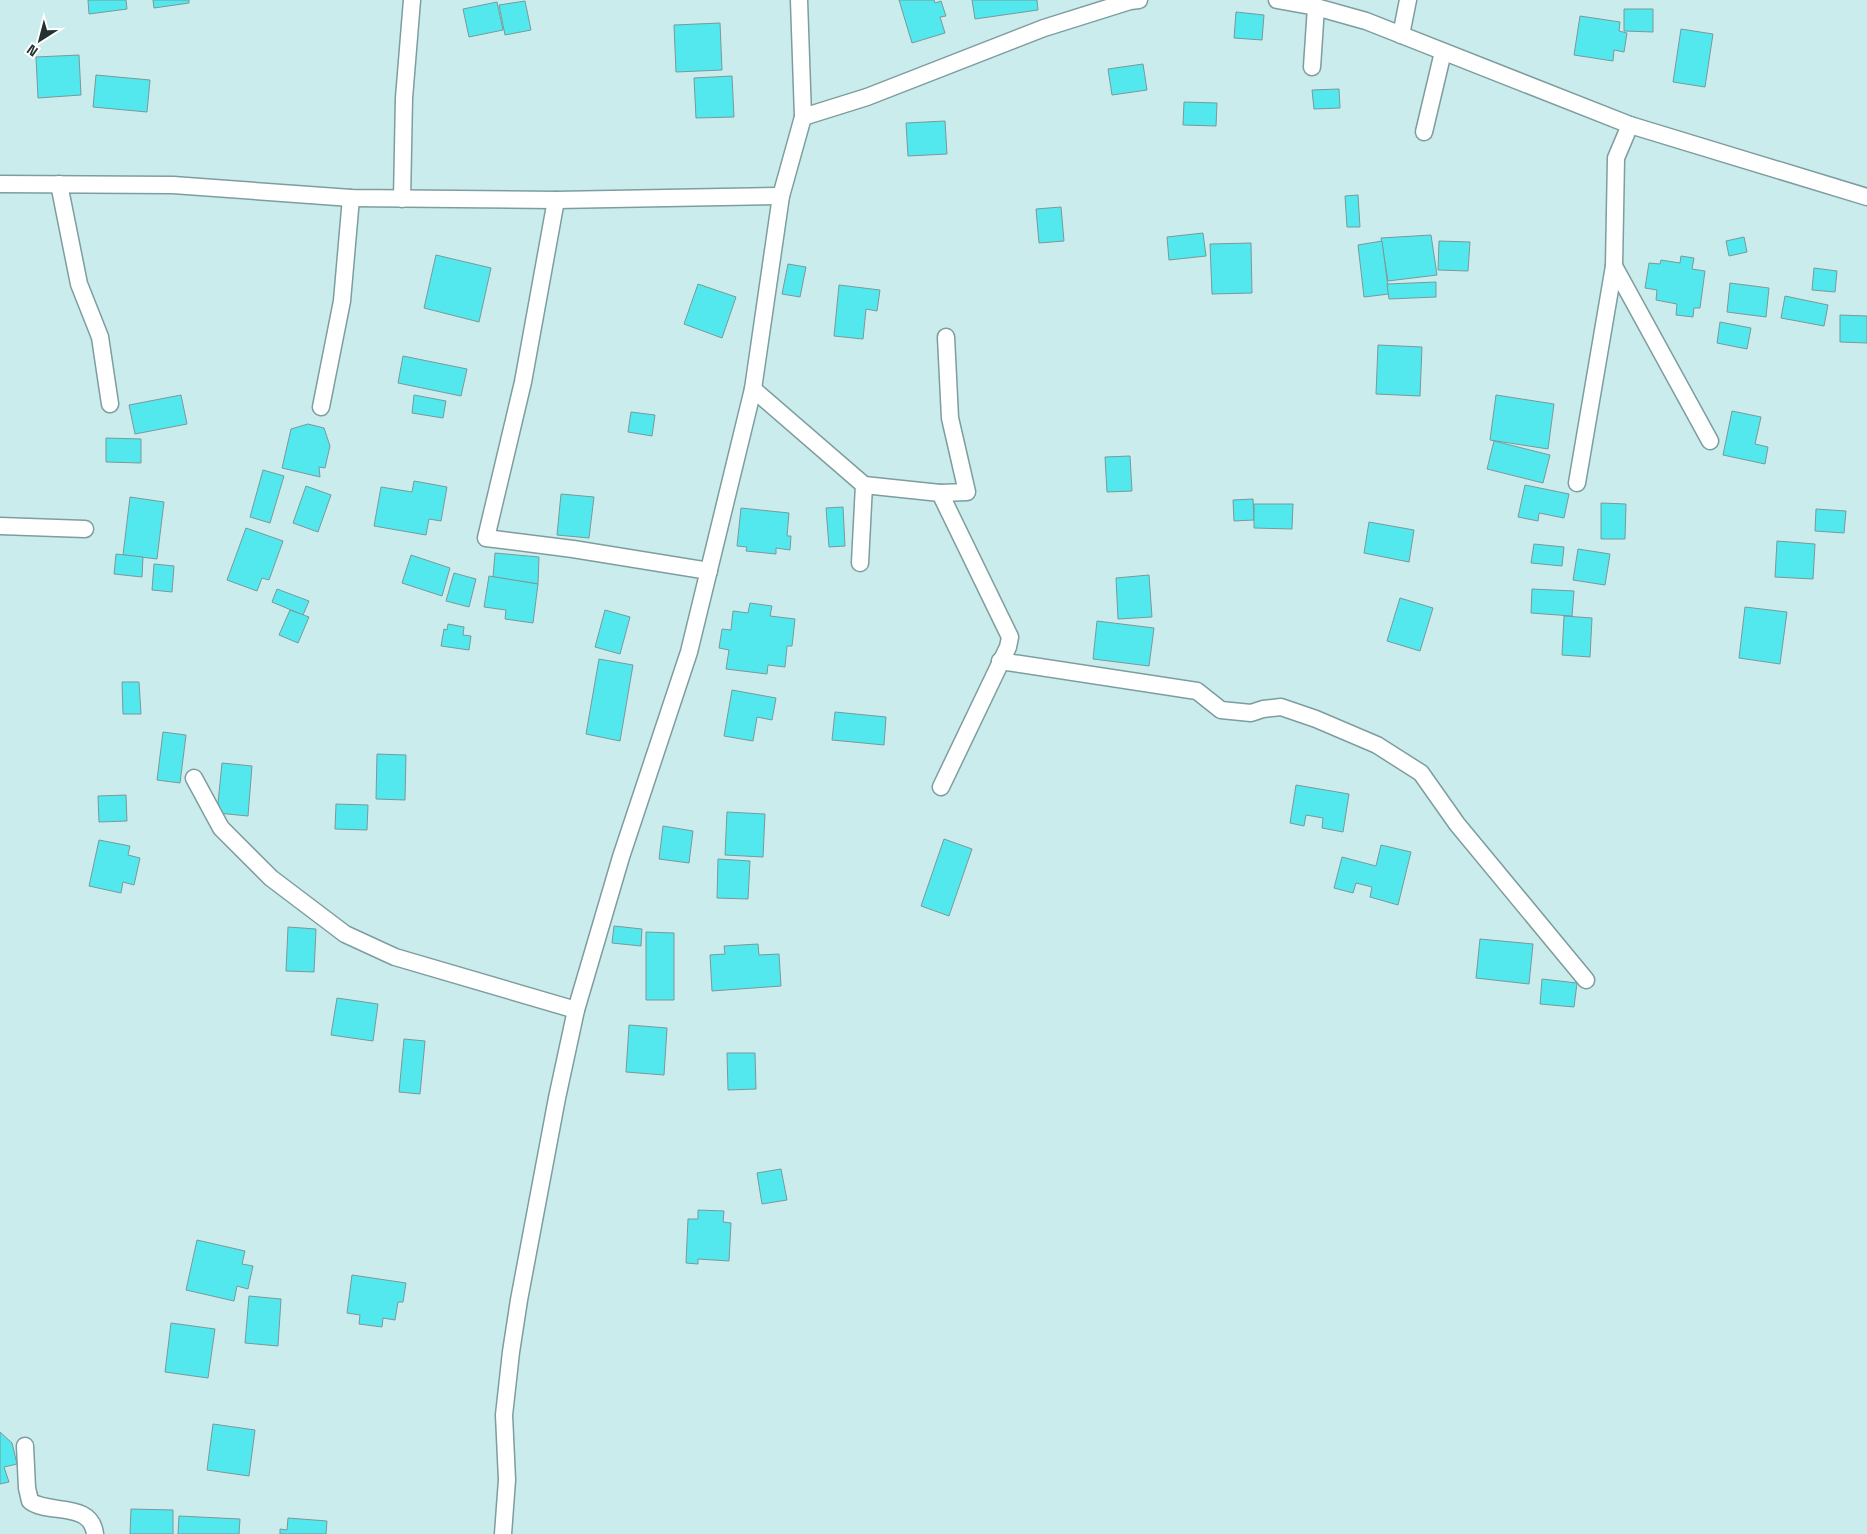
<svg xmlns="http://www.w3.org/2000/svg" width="1867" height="1534" font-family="'Space Grotesk',sans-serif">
<rect width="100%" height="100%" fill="#cbeced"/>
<!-- building -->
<g fill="#53e8ee" stroke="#7a999a">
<path d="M88 0H126L127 9 89 14Z"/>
<path d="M153 0H189V3L154 8Z"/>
<path d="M899 0H934L935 3 941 1 946 16 940 17 945 33 912 43Z"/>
<path d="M972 0H1037L1038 10 975 19Z"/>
<path d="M525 1 531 30 505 35 499 5Z"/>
<path d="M497 2 503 30 469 37 463 9Z"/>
<path d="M1624 9H1653V32L1624 31Z"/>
<path d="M1236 12 1264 15 1262 40 1234 38Z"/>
<path d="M1580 16 1620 22 1619 31 1627 33 1624 52 1614 50 1613 61 1574 55Z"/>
<path d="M720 23 722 70 676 72 674 25Z"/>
<path d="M1681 29 1713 34 1705 87 1673 82Z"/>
<path d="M79 55 81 95 38 98 36 57Z"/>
<path d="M1143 64 1147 90 1112 95 1108 69Z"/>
<path d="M96 75 150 80 147 112 93 107Z"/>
<path d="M732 76 734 117 696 118 694 78Z"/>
<path d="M1339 89 1340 108 1314 109 1312 90Z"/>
<path d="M1184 102 1217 103 1216 126 1183 125Z"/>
<path d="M945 121 947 154 908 156 906 123Z"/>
<path d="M1358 195 1360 227H1347L1345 196Z"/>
<path d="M1061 207 1064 241 1039 243 1036 209Z"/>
<path d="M1203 233 1206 256 1169 260 1167 237Z"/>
<path d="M1431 235 1437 275 1388 281 1381 238Z"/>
<path d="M1744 237 1747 252 1729 256 1726 241Z"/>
<path d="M1382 241 1389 294 1364 297 1358 245Z"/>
<path d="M1439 241 1470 242 1468 271 1438 270Z"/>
<path d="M1251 243 1252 293 1212 294 1210 244Z"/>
<path d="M436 255 491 268 479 322 424 308Z"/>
<path d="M1681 256 1694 258 1692 269 1705 271 1700 308H1694L1693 317 1676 315 1677 304 1656 300 1657 290 1645 288 1649 263 1660 264 1661 260 1680 263Z"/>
<path d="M788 264 806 267 800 297 782 294Z"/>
<path d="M1814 268 1837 271 1835 292 1812 290Z"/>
<path d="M1436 282V297L1389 299 1387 284Z"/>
<path d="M1730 283 1769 288 1766 317 1727 312Z"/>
<path d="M698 284 736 297 722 338 684 324Z"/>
<path d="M839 285 880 290 877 311 866 309 863 339 834 336Z"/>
<path d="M1785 296 1828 305 1824 326 1781 318Z"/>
<path d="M1840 315 1867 316V343L1840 342Z"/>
<path d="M1720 322 1751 328 1747 349 1717 343Z"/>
<path d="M1378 345 1422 347 1420 396 1376 394Z"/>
<path d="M403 356 467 369 461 396 398 383Z"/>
<path d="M181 395 187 424 135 434 129 405Z"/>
<path d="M414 395 446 401 443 418 412 413Z"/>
<path d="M1496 395 1554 404 1548 449 1490 440Z"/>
<path d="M1732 411 1761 417 1755 444 1768 447 1765 464 1723 455Z"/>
<path d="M631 412 655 415 652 436 628 432Z"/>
<path d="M308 424 324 428 330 446 325 468 319 467 320 477 282 468 291 429Z"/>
<path d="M106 438 141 439V463L106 462Z"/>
<path d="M1494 441 1550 455 1543 483 1487 469Z"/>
<path d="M1130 456 1132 491 1107 492 1105 457Z"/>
<path d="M263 470 284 476 270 523 250 517Z"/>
<path d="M414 481 447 487 441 521 429 519 426 535 374 526 381 487 412 492Z"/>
<path d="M1525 485 1569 494 1564 518 1539 513 1538 521 1518 517Z"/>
<path d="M306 486 331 495 318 532 293 523Z"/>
<path d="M561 494 594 497 589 538 557 535Z"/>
<path d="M130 497 164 502 157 559 123 555Z"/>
<path d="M1253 499 1254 520 1234 521 1233 500Z"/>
<path d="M1601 503 1626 504 1625 539H1601Z"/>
<path d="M1254 504H1293L1292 529 1254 528Z"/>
<path d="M843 507 845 546 829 547 826 508Z"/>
<path d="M741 508 789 513 787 536H791L790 550 776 548V554L746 551 747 547 737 546Z"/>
<path d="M1816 509 1846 511 1844 533 1815 531Z"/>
<path d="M1369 522 1414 530 1409 562 1364 553Z"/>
<path d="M246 528 283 541 269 580 262 578 257 591 227 580Z"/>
<path d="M1777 541 1815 544 1813 579 1775 577Z"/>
<path d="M1534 544 1564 547 1562 566 1531 563Z"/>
<path d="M1578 549 1610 554 1605 585 1573 580Z"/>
<path d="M495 553 539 557 538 584 493 577Z"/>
<path d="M116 554 143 557 142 577 114 574Z"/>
<path d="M411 555 450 568 442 596 402 583Z"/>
<path d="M154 564 174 566 172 592 152 590Z"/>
<path d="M454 573 476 579 469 607 446 601Z"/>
<path d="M1149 575 1152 617 1118 619 1116 578Z"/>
<path d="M489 576 538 584 533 623 505 619 506 610 484 607Z"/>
<path d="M277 589 309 601 303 615 272 602Z"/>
<path d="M1532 589 1574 591 1572 616 1531 613Z"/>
<path d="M1400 598 1433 608 1420 651 1387 641Z"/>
<path d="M750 603 772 606 770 616 795 619 792 646H787L785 667 768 665 767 674 726 669 729 650 719 648 722 629 731 630 733 611 748 613Z"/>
<path d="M1745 607 1787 612 1780 664 1739 658Z"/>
<path d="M290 610 309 617 298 643 279 635Z"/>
<path d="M605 610 630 617 620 654 595 647Z"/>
<path d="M1564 616 1592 618 1590 657 1562 655Z"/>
<path d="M1097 621 1154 628 1149 666 1093 659Z"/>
<path d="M448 624 464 627 463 635 471 636 469 650 441 646 444 629 447 630Z"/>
<path d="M599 659 633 665 620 741 586 734Z"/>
<path d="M122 682H139L141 714H123Z"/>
<path d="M732 690 776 698 772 720 757 717 753 741 724 736Z"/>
<path d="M835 712 886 717 884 745 832 740Z"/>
<path d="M163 732 186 735 180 783 157 780Z"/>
<path d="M377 754 406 755 405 800 376 799Z"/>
<path d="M222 763 252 766 248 816 217 813Z"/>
<path d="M1296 785 1349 794 1343 832 1322 828 1323 818 1306 815 1304 826 1290 823Z"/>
<path d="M126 795 127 821 99 822 98 796Z"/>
<path d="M336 804 368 805 367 830 335 829Z"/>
<path d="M727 812 765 814 763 857 725 855Z"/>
<path d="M663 826 693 831 689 863 659 859Z"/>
<path d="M944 839 972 849 949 916 921 906Z"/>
<path d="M99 840 130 846 128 855 140 858 134 885 123 882 121 893 89 886Z"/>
<path d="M1381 845 1411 852 1398 905 1370 897 1372 887 1356 883 1353 893 1334 888 1342 857 1376 866Z"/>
<path d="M718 859 750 861 748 899 717 898Z"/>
<path d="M614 926 642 929 641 946 612 943Z"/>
<path d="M288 927 316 929 314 972 286 971Z"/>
<path d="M646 932 674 933V1000H646Z"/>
<path d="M1480 939 1533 944 1529 984 1476 978Z"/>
<path d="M758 944 759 955 779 954 781 986 712 991 710 955 725 954 724 946Z"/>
<path d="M1542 979 1577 983 1574 1007 1540 1004Z"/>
<path d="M337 998 378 1004 373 1041 331 1035Z"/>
<path d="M629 1025 667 1028 664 1075 626 1072Z"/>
<path d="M404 1039 425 1041 420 1094 399 1092Z"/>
<path d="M727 1053H755L756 1089 728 1090Z"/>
<path d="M781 1169 787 1200 762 1204 757 1173Z"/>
<path d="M698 1210 724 1211 723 1222 731 1223 729 1261 698 1259V1264L686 1263 688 1219H698Z"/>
<path d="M197 1240 245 1251 242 1264 253 1266 248 1289 237 1286 234 1301 186 1290Z"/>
<path d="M352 1275 406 1283 403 1302H398L395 1320 383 1318 382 1327 359 1324 360 1315 347 1313Z"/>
<path d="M249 1296 281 1299 278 1346 245 1343Z"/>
<path d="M171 1323 215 1329 208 1378 165 1372Z"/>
<path d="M213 1424 255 1430 249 1476 207 1470Z"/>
<path d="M0 1432 12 1443 17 1464 4 1467 9 1482 0 1484Z"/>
<path d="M131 1509 173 1510V1534H130Z"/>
<path d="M179 1516 240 1519 239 1534H178Z"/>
<path d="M288 1518 327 1521 326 1534H280V1529L287 1530Z"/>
</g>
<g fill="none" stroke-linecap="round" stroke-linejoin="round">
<!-- street casing -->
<g stroke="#7d9d9e" stroke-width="19">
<g id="street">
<path d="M1277 0 1316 7 1366 21 1630 125 1867 197"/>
<path d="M1401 35 1408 0"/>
<path d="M1312 67 1316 7"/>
<path d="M803 117 867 97 1044 28 1130 1 1139 0"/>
<path d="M1424 132 1443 52"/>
<path d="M0 184 173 185 351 198 556 200 781 196"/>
<path d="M59 184 79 284 100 337 110 404"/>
<path d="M402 199 404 98 412 0"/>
<path d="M556 200 523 382 486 538 573 549 709 571"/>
<path d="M1614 266 1710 441"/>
<path d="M753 389 864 485 860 563"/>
<path d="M321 407 342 301 351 198"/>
<path d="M1577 483 1614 266 1616 158 1630 125"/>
<path d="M864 485 940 493 1010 637 1008 647 941 787"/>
<path d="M940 493 967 492 950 418 946 337"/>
<path d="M0 526 85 529"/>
<path d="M1000 661 1197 691 1221 710 1251 713 1263 709 1281 707 1316 719 1377 745 1421 773 1457 824 1586 980"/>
<path d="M194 778 221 828 271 878 345 934 395 957 576 1010"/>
<path d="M25 1446 27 1488 30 1501C49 1515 91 1501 95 1534"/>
<path d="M503 1534 507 1480 504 1415 511 1352 519 1300 557 1098 576 1010 621 857 689 652 753 389 781 196 803 117 799 0"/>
</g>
</g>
<!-- street -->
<use href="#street" stroke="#fff" stroke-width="16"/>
</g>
<!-- north arrow -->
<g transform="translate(40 40) rotate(216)" stroke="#ffffff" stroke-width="4" paint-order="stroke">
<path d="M0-4L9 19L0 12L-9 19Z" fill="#243131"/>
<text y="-8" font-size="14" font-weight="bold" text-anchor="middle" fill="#243131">N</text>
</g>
</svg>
